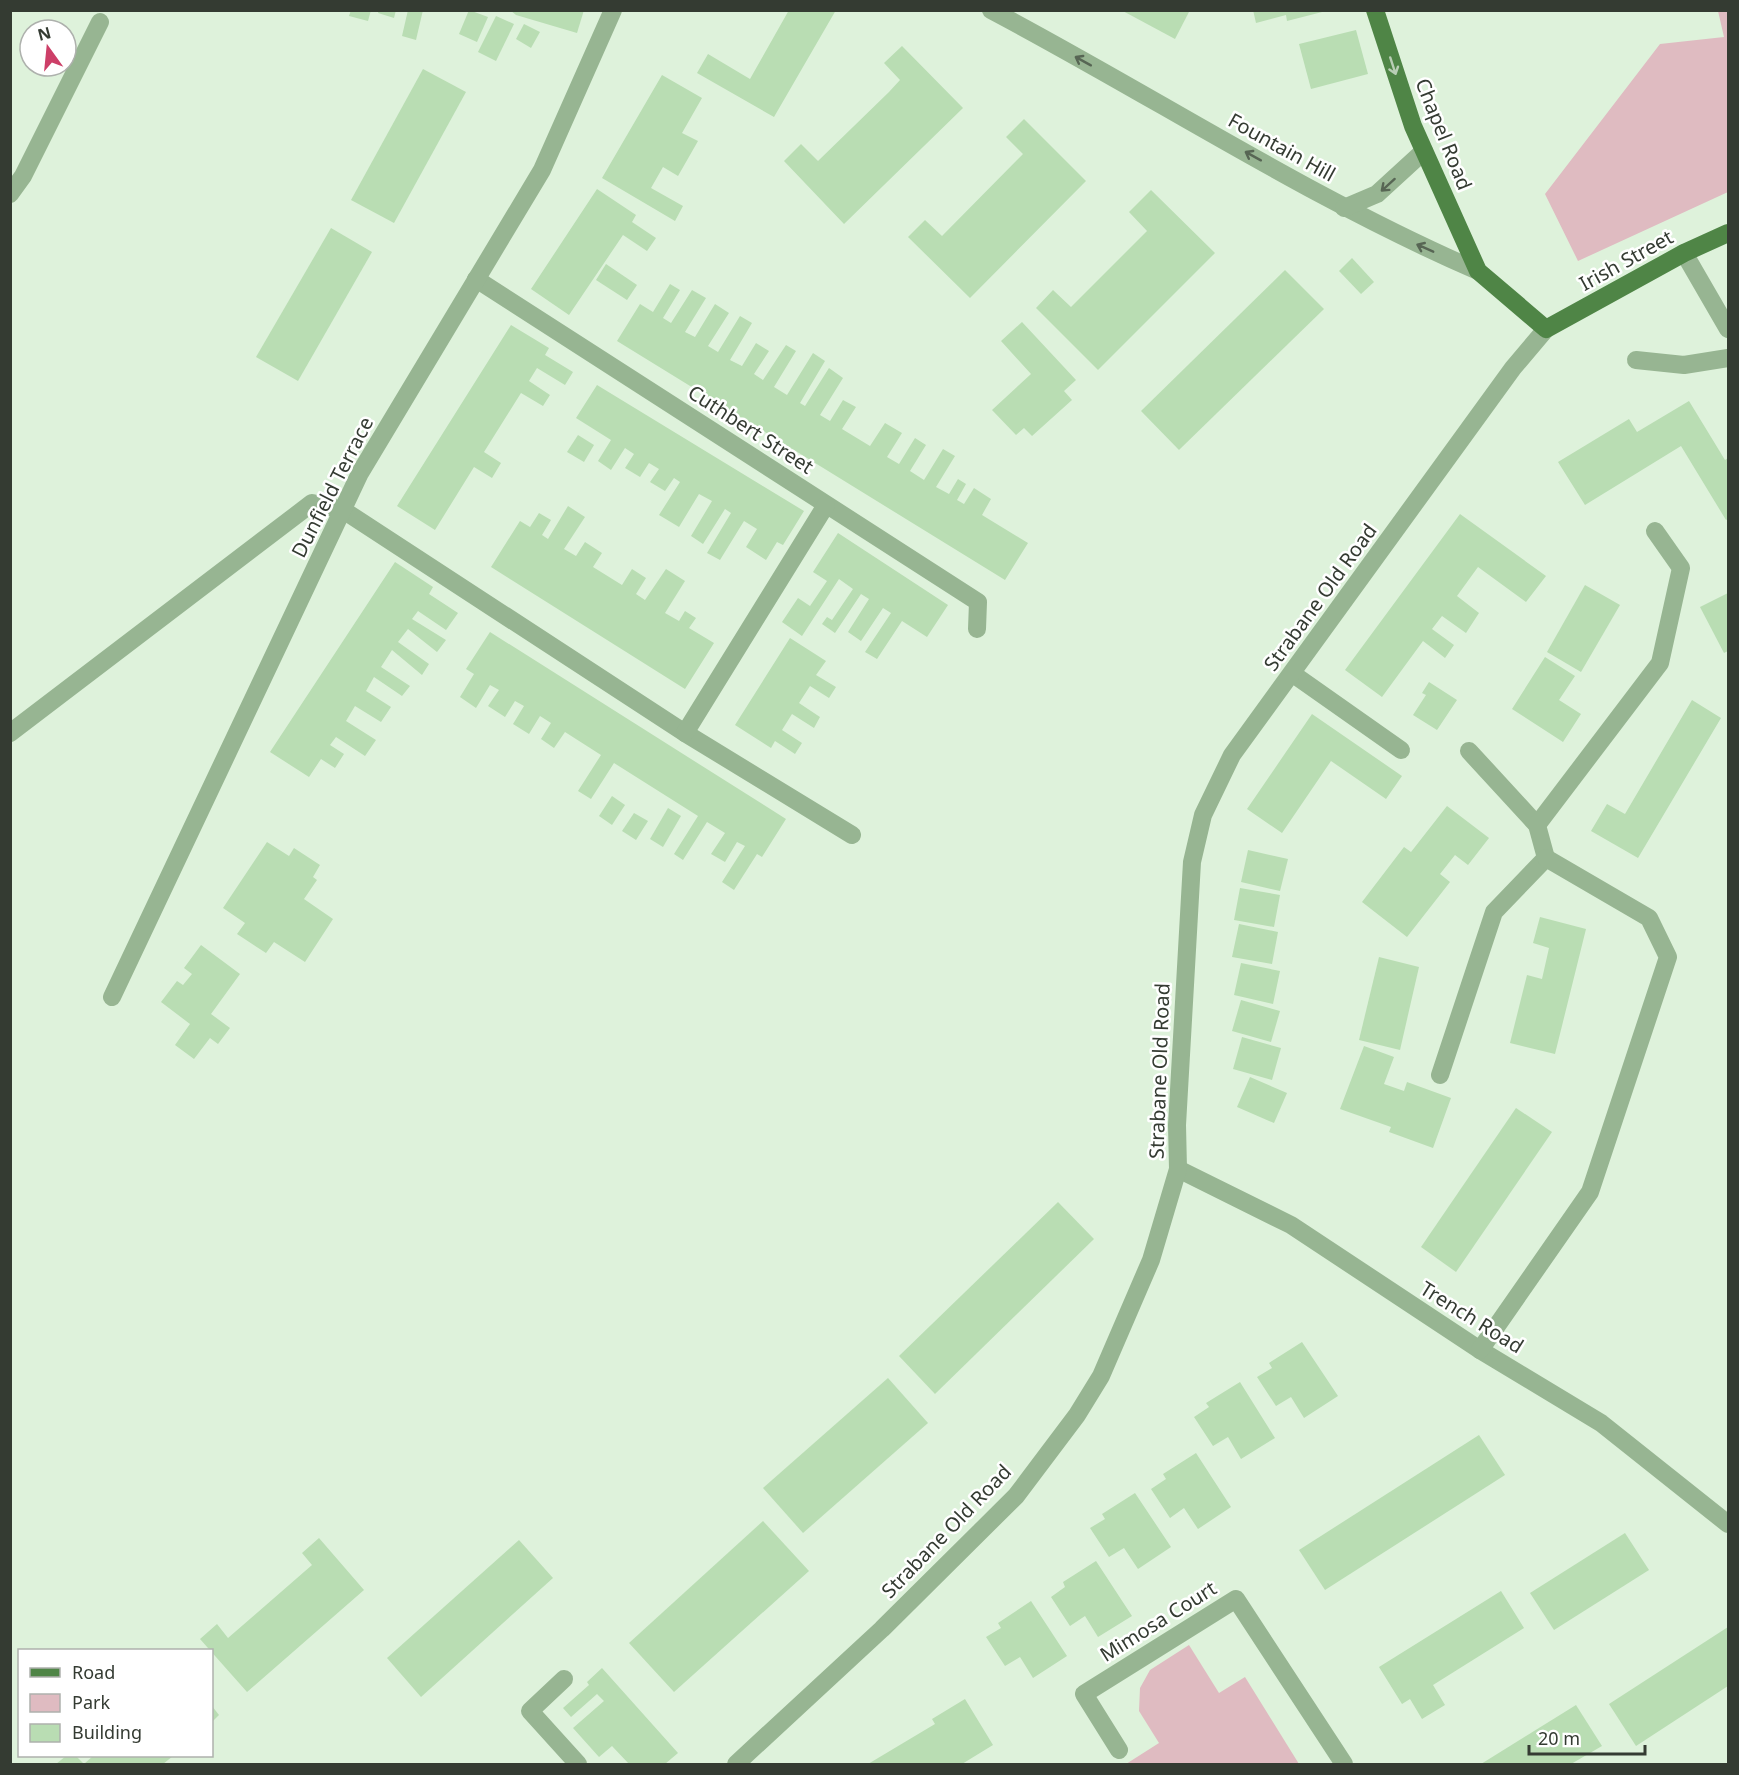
<svg xmlns="http://www.w3.org/2000/svg" width="1739" height="1775" font-family="'Noto Sans',sans-serif">
<rect width="100%" height="100%" fill="#def2db"/>
<!-- green -->
<g fill="#dfbbc1">
<path d="M1718 11H1728V192L1578 261 1545 194 1660 44 1724 37Z"/>
<path d="M1189 1645 1219 1693 1245 1677 1299 1764H1126L1159 1743 1139 1711 1140 1688 1150 1670Z"/>
</g>
<!-- building -->
<g fill="#b9ddb3">
<path d="M351 10H371L368 21 349 16Z"/>
<path d="M379 10H396L394 18 378 13Z"/>
<path d="M408 10H423L416 40 402 36Z"/>
<path d="M469 10 488 17 477 42 459 34Z"/>
<path d="M510 10H584L577 33 516 15Z"/>
<path d="M789 10H836L774 117 697 73 708 54 750 79Z"/>
<path d="M1121 10H1190L1175 39Z"/>
<path d="M1253 10H1326V11L1287 21 1286 15 1256 23Z"/>
<path d="M496 16 514 24 496 61 478 52Z"/>
<path d="M524 24 540 32 531 48 516 39Z"/>
<path d="M1356 30 1368 74 1311 89 1299 44Z"/>
<path d="M902 46 963 108 844 224 784 161 801 144 818 161 889 92 900 80 884 63Z"/>
<path d="M423 69 466 92 394 223 351 200Z"/>
<path d="M662 75 702 98 682 133 698 141 678 176 663 167 651 188 683 206 675 221 602 178Z"/>
<path d="M1024 119 1086 181 970 298 908 237 925 220 942 236 1023 154 1006 137Z"/>
<path d="M597 189 636 215 632 222 656 238 647 251 623 235 569 315 531 289Z"/>
<path d="M1151 190 1215 253 1098 370 1036 308 1053 290 1071 307 1147 231 1129 212Z"/>
<path d="M331 228 372 252 298 381 256 357Z"/>
<path d="M1352 258 1374 282 1361 294 1339 271Z"/>
<path d="M606 264 637 285 627 300 596 280Z"/>
<path d="M1285 270 1324 309 1179 450 1141 411Z"/>
<path d="M670 284 680 290 663 318 671 323 692 290 706 298 685 332 695 337 715 304 729 313 708 346 718 352 740 316 752 323 730 360 742 366 756 343 769 351 754 374 763 380 786 345 796 351 774 387 787 395 813 353 825 361 800 403 805 406 829 368 843 378 820 415 830 421 843 400 856 407 842 429 870 446 885 423 902 433 887 457 899 464 915 438 926 445 910 471 924 480 943 449 955 456 936 487 949 494 958 479 966 484 957 500 964 504 974 488 991 499 982 515 1028 543 1005 580 617 341 640 304 653 312Z"/>
<path d="M1022 322 1076 380 1064 391 1072 400 1032 436 1024 428 1016 435 992 410 1031 374 1001 341Z"/>
<path d="M511 325 549 348 545 355 573 372 565 385 537 368 529 381 550 395 543 406 521 393 484 452 501 463 492 478 474 467 435 530 397 506Z"/>
<path d="M597 385 804 511 783 545 777 542 766 560 746 547 757 529 744 521 720 560 707 553 731 513 725 509 703 544 691 536 712 501 699 494 679 527 659 515 680 482 674 478 665 491 650 482 659 469 649 463 640 477 625 468 634 454 625 448 611 470 598 461 611 440 576 418Z"/>
<path d="M1689 401 1725 460 1728 458V519L1726 520 1681 446 1585 505 1558 462 1629 419 1637 432Z"/>
<path d="M578 435 594 445 584 462 567 452Z"/>
<path d="M568 506 585 517 564 549 576 556 585 542 602 553 593 567 622 585 632 569 646 578 636 594 645 600 666 569 685 581 665 613 679 621 685 611 696 618 689 628 714 643 685 689 491 567 520 521 530 527 539 513 551 520 542 535 548 539Z"/>
<path d="M1460 514 1546 576 1526 602 1478 567 1457 596 1479 613 1466 633 1442 616 1432 629 1454 645 1445 658 1423 641 1382 697 1345 670Z"/>
<path d="M838 533 948 605 927 637 902 621 877 659 865 652 891 613 883 608 861 641 848 632 869 599 861 594 835 633 822 624 827 617 832 620 853 589 839 579 802 636 782 622 798 598 810 606 827 581 813 572Z"/>
<path d="M395 562 433 587 429 594 458 613 446 630 418 611 412 619 446 640 437 652 408 629 398 642 429 664 422 675 392 650 381 667 410 686 402 696 374 677 366 691 391 707 381 722 355 706 346 721 376 740 365 756 336 737 330 745 344 754 335 768 321 759 309 777 270 752Z"/>
<path d="M1585 585 1620 605 1581 672 1547 652Z"/>
<path d="M1728 593V651L1724 653 1700 607Z"/>
<path d="M490 632 786 819 762 857 757 854 734 890 722 882 745 846 737 842 725 862 711 854 725 833 707 822 683 860 674 854 698 816 614 763 591 799 578 791 601 755 565 732 554 748 541 739 551 723 540 716 529 734 513 724 524 706 515 701 505 717 488 706 499 690 490 685 476 708 460 697 474 674 466 669Z"/>
<path d="M790 638 826 661 816 675 836 687 829 698 810 686 799 703 820 717 814 728 792 714 782 730 802 743 795 754 775 741 771 748 735 725Z"/>
<path d="M1545 657 1575 676 1559 700 1581 714 1563 742 1512 709Z"/>
<path d="M1429 682 1457 700 1437 730 1413 715 1426 695 1422 693Z"/>
<path d="M1692 700 1721 718 1638 858 1591 831 1607 804 1625 814Z"/>
<path d="M1312 714 1402 776 1386 799 1331 761 1282 833 1247 809Z"/>
<path d="M612 796 625 805 612 825 599 816Z"/>
<path d="M1447 806 1489 838 1468 865 1455 855 1440 874 1450 882 1407 937 1362 902 1404 847 1411 852Z"/>
<path d="M668 808 681 816 663 847 650 839Z"/>
<path d="M634 813 648 821 636 840 622 831Z"/>
<path d="M267 842 289 856 294 848 320 865 313 877 317 880 304 899 333 919 305 962 274 942 266 953 237 934 245 923 223 908Z"/>
<path d="M1248 850 1288 859 1280 891 1241 882Z"/>
<path d="M1240 888 1280 895 1274 927 1234 920Z"/>
<path d="M1540 917 1586 929 1555 1054 1510 1043 1527 975 1542 979 1549 948 1533 943Z"/>
<path d="M1239 924 1278 932 1272 964 1232 957Z"/>
<path d="M201 945 240 974 211 1014 230 1028 218 1044 210 1038 194 1059 175 1045 190 1024 161 1002 177 981 183 985 192 974 184 968Z"/>
<path d="M1379 957 1419 967 1400 1050 1359 1040Z"/>
<path d="M1241 963 1280 971 1273 1004 1234 995Z"/>
<path d="M1241 1000 1280 1011 1271 1042 1232 1031Z"/>
<path d="M1242 1037 1281 1048 1272 1080 1233 1069Z"/>
<path d="M1364 1046 1394 1057 1384 1084 1404 1091 1407 1082 1451 1098 1433 1148 1389 1132 1391 1127 1340 1109Z"/>
<path d="M1250 1077 1287 1093 1274 1123 1237 1107Z"/>
<path d="M1516 1108 1552 1132 1456 1272 1421 1247Z"/>
<path d="M1058 1202 1094 1239 935 1394 899 1356Z"/>
<path d="M1302 1342 1338 1396 1304 1418 1291 1397 1276 1406 1257 1377 1272 1368 1269 1363Z"/>
<path d="M888 1378 928 1423 803 1533 763 1488Z"/>
<path d="M1240 1382 1275 1438 1241 1459 1228 1437 1213 1446 1194 1417 1209 1407 1206 1403Z"/>
<path d="M1479 1435 1505 1475 1325 1590 1299 1550Z"/>
<path d="M1196 1453 1231 1507 1198 1529 1184 1508 1170 1518 1151 1489 1166 1479 1163 1474Z"/>
<path d="M1135 1493 1171 1547 1138 1569 1124 1548 1109 1557 1090 1528 1105 1519 1102 1514Z"/>
<path d="M763 1521 809 1571 674 1692 629 1643Z"/>
<path d="M1625 1533 1649 1570 1554 1630 1530 1593Z"/>
<path d="M319 1538 364 1590 247 1692 200 1639 217 1624 228 1638 312 1565 302 1553Z"/>
<path d="M519 1540 553 1578 421 1697 387 1658Z"/>
<path d="M1096 1561 1132 1616 1098 1637 1085 1616 1070 1626 1051 1597 1065 1587 1063 1582Z"/>
<path d="M1501 1591 1524 1628 1433 1685 1445 1705 1422 1719 1410 1699 1402 1704 1379 1667Z"/>
<path d="M1031 1601 1067 1656 1033 1678 1020 1657 1005 1666 986 1637 1001 1628 998 1623Z"/>
<path d="M1728 1627V1686L1636 1746 1609 1704Z"/>
<path d="M602 1668 678 1753 665 1764H629L612 1746 599 1757 573 1728 604 1701 597 1694 571 1717 563 1708 589 1685 587 1682Z"/>
<path d="M965 1699 993 1745 962 1764H868L935 1724 932 1719Z"/>
<path d="M1576 1705 1602 1746 1571 1764H1481Z"/>
<path d="M212 1706 219 1715 212 1722Z"/>
<path d="M66 1756H76L84 1764 93 1756H173L163 1764H56Z"/>
</g>
<g fill="none" stroke-linecap="round" stroke-linejoin="round">
<!-- minor -->
<g stroke="#97b592" stroke-width="18">
<path d="M991 10C1154 96 1309 198 1478 271"/>
<path d="M10 194 23 176 100 22"/>
<path d="M1344 208 1377 194 1424 151"/>
<path d="M1684 253 1728 329"/>
<path d="M476 279 978 602 977 629"/>
<path d="M1636 360 1684 365 1728 358"/>
<path d="M1293 674 1401 750"/>
<path d="M10 733 312 503 343 510 685 733 852 835"/>
<path d="M685 733 826 505"/>
<path d="M1469 751 1537 825"/>
<path d="M112 997 360 473 542 170 613 10"/>
<path d="M1440 1075 1494 912 1546 858 1537 825 1660 663 1681 568 1655 531"/>
<path d="M1178 1169 1291 1225 1480 1350 1601 1423 1728 1524"/>
<path d="M1480 1350 1590 1192 1668 957 1649 918 1546 858"/>
<path d="M564 1679 530 1711 578 1764"/>
<path d="M1119 1750 1084 1694 1236 1599 1344 1764"/>
<path d="M736 1764 882 1629 1016 1496 1077 1415 1101 1376 1151 1260 1178 1169 1177 1125 1192 862 1203 815 1232 755 1513 368 1546 329"/>
</g>
<!-- major -->
<path stroke="#4f8546" stroke-width="18" d="M1375 10 1413 126 1478 271 1546 329 1684 253 1728 233"/>
</g>
<!-- one-way arrows -->
<defs><path id="oneway-shaft" d="M-6 0H5M1.5-3L5.5 0L1.5 3" fill="none" stroke-width="1.6" stroke-linecap="round" stroke-linejoin="round" transform="scale(1.5)"/></defs>
<g stroke="#576654">
<use href="#oneway-shaft" transform="translate(1083 61) rotate(-151)"/>
<use href="#oneway-shaft" transform="translate(1253 156) rotate(-151)"/>
<use href="#oneway-shaft" transform="translate(1388 185) rotate(138)"/>
<use href="#oneway-shaft" transform="translate(1425 248) rotate(-156)"/>
</g>
<use stroke="#b9ceb5" href="#oneway-shaft" transform="translate(1393 66) rotate(72)"/>
<g text-anchor="middle" dominant-baseline="central" stroke-width="5" stroke-linejoin="round" paint-order="stroke">
<!-- street labels -->
<g font-size="20" fill="#343b32" stroke="#fff">
<text transform="translate(1444 134) rotate(68)">Chapel Road</text>
<text transform="translate(1282 147) rotate(29)">Fountain Hill</text>
<text transform="translate(1626 260) rotate(-29)">Irish Street</text>
<text transform="translate(751 429) rotate(33)">Cuthbert Street</text>
<text transform="translate(332 487) rotate(-63)">Dunfield Terrace</text>
<text transform="translate(1320 597) rotate(-54)">Strabane Old Road</text>
<text transform="translate(1159 1071) rotate(-88)">Strabane Old Road</text>
<text transform="translate(1472 1317) rotate(32)">Trench Road</text>
<text transform="translate(946 1531) rotate(-46)">Strabane Old Road</text>
<text transform="translate(1158 1621) rotate(-32)">Mimosa Court</text>
</g>
</g>
<!-- border -->
<rect width="1739" height="1775" fill="none" stroke="#343b32" stroke-width="24"/>
<!-- legend -->
<rect x="18" y="1649" width="195" height="108" fill="#ffffff" stroke="#aeb1ad" stroke-width="1.5"/>
<rect x="30" y="1668" width="30" height="9" fill="#4f8546" stroke="#aeb1ad" stroke-width="1.5"/>
<text x="72" y="1679" font-size="18" fill="#343b32">Road</text>
<rect x="30" y="1694" width="30" height="18" fill="#dfbbc1" stroke="#aeb1ad" stroke-width="1.5"/>
<text x="72" y="1709" font-size="18" fill="#343b32">Park</text>
<rect x="30" y="1724" width="30" height="18" fill="#b9ddb3" stroke="#aeb1ad" stroke-width="1.5"/>
<text x="72" y="1739" font-size="18" fill="#343b32">Building</text>
<!-- north arrow -->
<g transform="translate(48 48) rotate(345)"><circle r="28" fill="#ffffff" stroke="#aeb1ad" stroke-width="1.5"/>
<path d="M0-4.5L10 22L0 15L-10 22Z" fill="#cd3f68"/>
<text y="-9" font-size="16" font-weight="bold" text-anchor="middle" fill="#343b32">N</text>
</g>
<!-- scale -->
<path d="M1529 1745v9h116v-9" fill="none" stroke="#343b32" stroke-width="3"/>
<text x="1538" y="1745" font-size="18" fill="#343b32" stroke="#ffffff" stroke-width="4.5" paint-order="stroke">20 m</text>
</svg>
